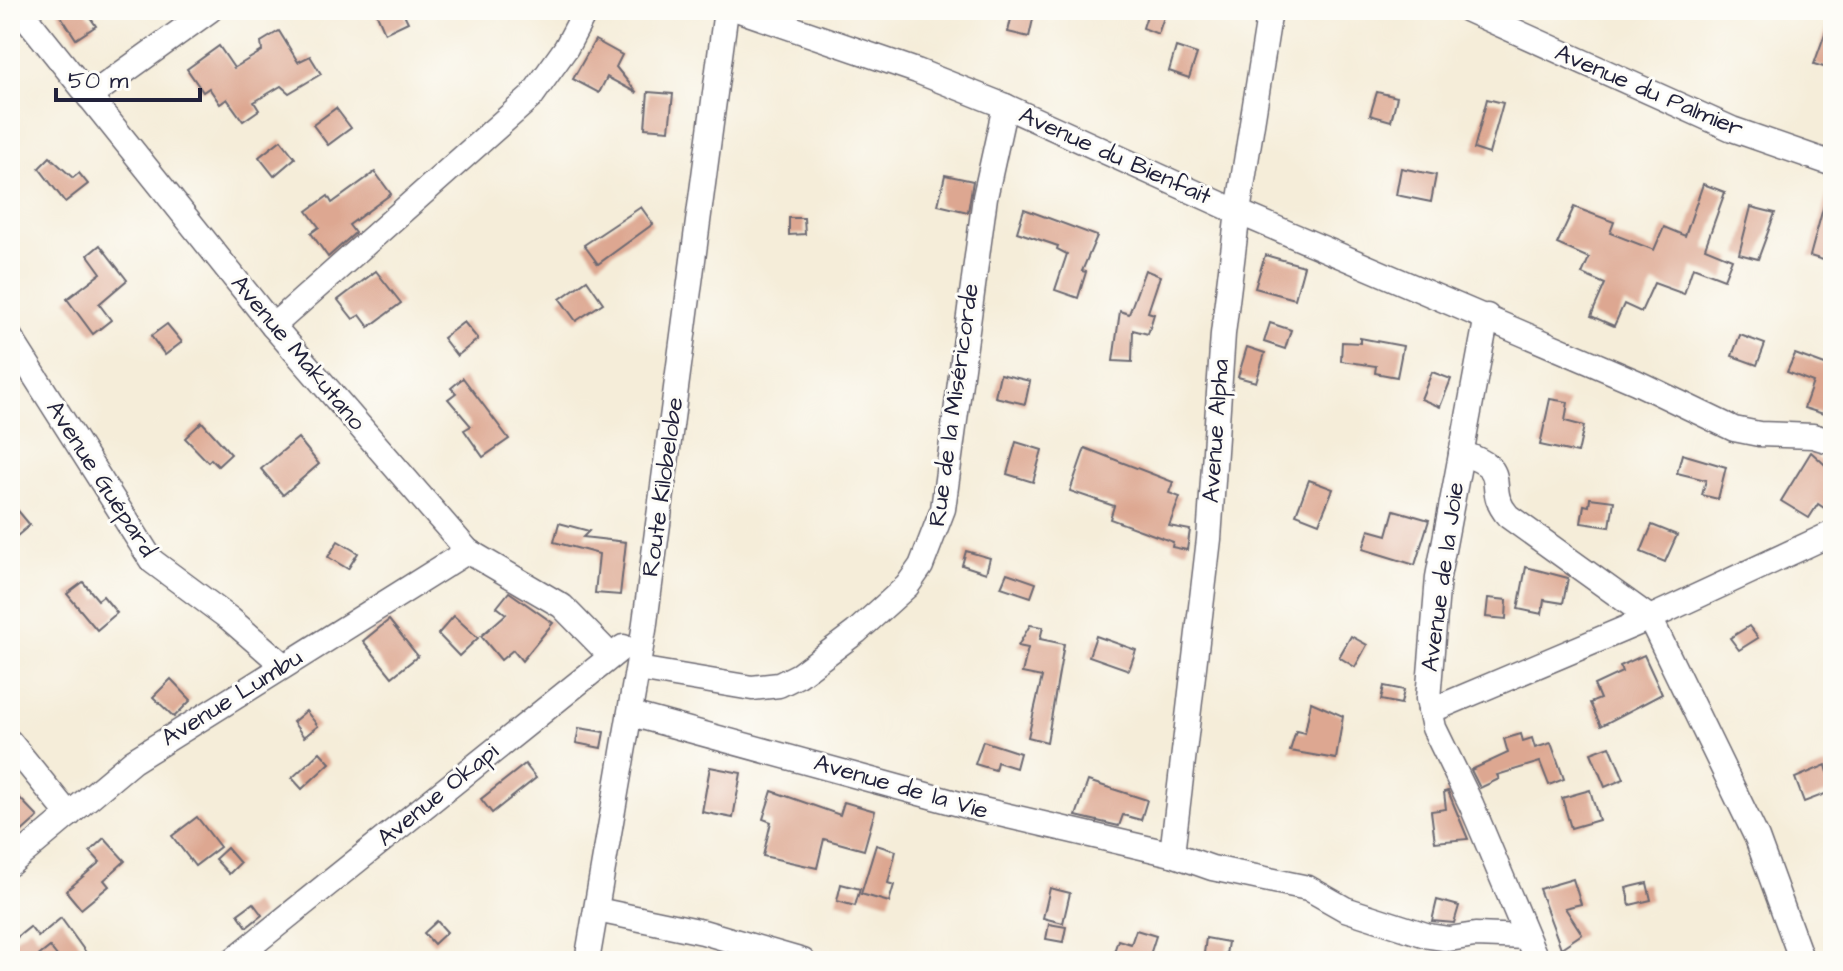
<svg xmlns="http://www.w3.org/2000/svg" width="1843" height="971" font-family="'Architects Daughter',sans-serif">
<rect width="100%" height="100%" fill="#fdfcf7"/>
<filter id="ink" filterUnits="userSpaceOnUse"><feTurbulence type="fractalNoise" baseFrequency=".0125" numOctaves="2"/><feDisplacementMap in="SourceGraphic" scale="16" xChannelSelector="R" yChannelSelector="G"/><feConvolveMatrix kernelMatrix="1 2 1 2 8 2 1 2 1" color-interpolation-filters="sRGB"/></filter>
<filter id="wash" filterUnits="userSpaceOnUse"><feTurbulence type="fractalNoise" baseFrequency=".006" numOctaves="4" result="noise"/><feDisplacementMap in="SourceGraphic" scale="32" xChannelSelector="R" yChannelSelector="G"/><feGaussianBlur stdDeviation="1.8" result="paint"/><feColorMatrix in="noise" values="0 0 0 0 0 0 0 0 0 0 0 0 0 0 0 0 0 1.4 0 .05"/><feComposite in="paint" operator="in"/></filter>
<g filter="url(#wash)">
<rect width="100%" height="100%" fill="#f5edd9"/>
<g id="blocks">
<!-- building -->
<g fill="#dda791">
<path d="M57 10H85L96 26 76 39Z"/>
<path d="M375 10H402L408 22 385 33Z"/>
<path d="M1013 10H1035L1029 37 1008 32Z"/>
<path d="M1148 12 1164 17 1158 34 1143 28Z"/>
<path d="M1831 17H1833V70L1814 64Z"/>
<path d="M279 31 298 62 310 56 321 74 289 93 281 86 254 102 259 110 243 121 227 99 220 104 209 88 203 92 187 69 219 46 234 68 262 51 261 42Z"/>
<path d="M595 40 622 55 616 67 637 93 607 77 599 93 573 79Z"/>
<path d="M1176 47 1197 54 1189 78 1169 71Z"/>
<path d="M648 92 673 94 669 130 645 128Z"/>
<path d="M1377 92 1397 97 1391 121 1370 115Z"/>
<path d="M1487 99 1503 103 1489 154 1474 149Z"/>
<path d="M336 108 351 128 328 145 313 125Z"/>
<path d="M281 140 295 158 274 176 259 157Z"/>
<path d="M50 157 73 178 79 173 88 184 65 202 39 168Z"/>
<path d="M1401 168 1436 175 1431 202 1396 195Z"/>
<path d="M375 172 391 194 349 225 355 233 328 257 311 233 319 227 307 211 328 196 332 203Z"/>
<path d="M945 175 973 181 968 212 938 205Z"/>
<path d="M1703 184 1725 192 1705 248 1732 259 1724 279 1693 267 1684 294 1654 283 1641 312 1624 304 1614 326 1591 316 1605 284 1582 274 1589 258 1557 244 1574 207 1614 222 1610 233 1654 250 1664 227 1685 236Z"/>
<path d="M1828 190 1833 191V263L1810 256Z"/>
<path d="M641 207 653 224 598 264 584 245Z"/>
<path d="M1751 207 1775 213 1758 259 1739 254Z"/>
<path d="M1024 209 1097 236 1082 271 1086 272 1078 298 1055 290 1067 254 1057 249 1058 246 1017 232Z"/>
<path d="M789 218H804L805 234 789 235Z"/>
<path d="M100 245 127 280 99 304 111 320 93 334 67 299 101 273 88 255Z"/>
<path d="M1265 255 1304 266 1295 299 1255 288Z"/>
<path d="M1145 270 1160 276 1148 312 1154 314 1148 334 1133 330 1132 362 1113 361 1120 311 1129 314Z"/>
<path d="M376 271 401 303 369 327 360 315 353 319 338 300Z"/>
<path d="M587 280 603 303 576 321 560 299Z"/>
<path d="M464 322 478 339 457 356 443 338Z"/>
<path d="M1270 323 1291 330 1285 349 1264 342Z"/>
<path d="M167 324 182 342 165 355 151 336Z"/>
<path d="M1740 335 1765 344 1757 365 1732 356Z"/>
<path d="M1360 338 1403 346 1397 377 1375 373 1376 366 1341 361 1342 342 1360 343Z"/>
<path d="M1247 347 1265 353 1256 382 1238 377Z"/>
<path d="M1795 354 1833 368V399L1827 415 1804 408 1813 382 1787 372Z"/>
<path d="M1432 372 1451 379 1440 407 1421 399Z"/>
<path d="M1000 374 1030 381 1025 404 995 397Z"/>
<path d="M463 378 509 439 483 457 464 430 471 426 448 399 456 393 451 388Z"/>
<path d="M1550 399 1568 402 1565 421 1584 426 1578 453 1540 445Z"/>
<path d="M202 422 231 454 218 466 211 459 208 462 185 438Z"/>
<path d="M298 438 319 464 283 495 261 469Z"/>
<path d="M1016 442 1042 450 1033 482 1007 474Z"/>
<path d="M1085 448 1173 482 1169 493 1180 497 1169 526 1190 530 1187 550 1172 547 1173 542 1110 519 1114 506 1070 491Z"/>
<path d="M1811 452 1833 472 1825 489 1833 494V514L1818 504 1809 518 1781 501Z"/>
<path d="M1682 454 1726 467 1718 499 1702 495 1706 480 1677 473Z"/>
<path d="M1309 480 1333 489 1319 523 1296 514Z"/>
<path d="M1590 498 1614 501 1610 527 1581 523 1584 505 1589 506Z"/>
<path d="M10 501 30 525 10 542Z"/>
<path d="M1394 510 1429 520 1415 565 1363 549 1369 530 1387 535Z"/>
<path d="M559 523 589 531 583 537 626 542 620 595 595 593 599 554 554 542Z"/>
<path d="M1652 525 1677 535 1665 562 1641 552Z"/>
<path d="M338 541 358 553 348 569 328 557Z"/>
<path d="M966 551 990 558 986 573 962 565Z"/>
<path d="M1526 567 1568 578 1563 603 1544 600 1542 614 1518 609Z"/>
<path d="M1007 573 1036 583 1031 597 1001 587Z"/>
<path d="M83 582 98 600 103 596 117 613 97 630 67 594Z"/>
<path d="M509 592 553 623 522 661 513 650 501 660 481 636 506 614 497 607Z"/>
<path d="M1488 598 1507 600 1506 619 1486 617Z"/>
<path d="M454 616 478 638 459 656 438 634Z"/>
<path d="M389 620 418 656 392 677 363 641Z"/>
<path d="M1030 625 1043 627 1040 639 1064 644 1047 742 1028 737 1042 677 1022 673 1028 648 1018 646Z"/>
<path d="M1749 626 1758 638 1739 650 1730 638Z"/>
<path d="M1096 636 1136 650 1129 670 1089 656Z"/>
<path d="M1351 636 1367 645 1355 667 1339 657Z"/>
<path d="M1644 655 1662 694 1601 726 1590 703 1600 699 1594 685 1622 672 1620 666Z"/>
<path d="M171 679 191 700 174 717 153 697Z"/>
<path d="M1384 686 1404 690 1401 704 1381 700Z"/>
<path d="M1311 702 1343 716 1336 759 1290 751 1296 731 1305 733Z"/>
<path d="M306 711 318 726 304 737 293 722Z"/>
<path d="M579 728 604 732 601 748 576 743Z"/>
<path d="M1521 734 1523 741 1532 738 1535 748 1551 743 1564 779 1549 785 1540 762 1497 775 1499 779 1480 788 1471 770 1508 753 1504 739Z"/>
<path d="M983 741 1020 753 1016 768 997 762 995 770 975 764Z"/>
<path d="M1610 746 1624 779 1605 787 1591 753Z"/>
<path d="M320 752 330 763 302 789 292 778Z"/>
<path d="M525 764 536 778 492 813 481 799Z"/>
<path d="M1826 765 1833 791 1804 802 1795 778Z"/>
<path d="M710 767 741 773 733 818 702 812Z"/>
<path d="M1088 781 1147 800 1141 820 1123 815 1119 826 1076 816Z"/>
<path d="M10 788 38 817 10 842Z"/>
<path d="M1590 790 1599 820 1571 828 1562 798Z"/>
<path d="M772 791 840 815 844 802 875 811 864 850 824 839 817 868 763 856 771 822 763 819Z"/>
<path d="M1448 791 1468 839 1435 842 1431 811 1446 809 1444 792Z"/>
<path d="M197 817 220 847 195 866 172 836Z"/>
<path d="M104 838 125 861 104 880 109 886 81 909 66 891 100 862 90 851Z"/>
<path d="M876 845 896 851 888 883 894 885 889 902 861 894Z"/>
<path d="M227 848 240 863 229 874 215 859Z"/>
<path d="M1573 879 1581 904 1565 908 1582 934 1561 948 1539 889Z"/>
<path d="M1647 883 1651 900 1630 905 1626 888Z"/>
<path d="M841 884 860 889 855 906 837 901Z"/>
<path d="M1050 888 1070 893 1063 923 1043 918Z"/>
<path d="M1437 900 1459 906 1454 923 1432 921Z"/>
<path d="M253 903 262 915 247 927 238 914Z"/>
<path d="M61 918 92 961H61L50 947 32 961H24L10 943 30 927 38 937Z"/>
<path d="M437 921 447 932 434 944 424 933Z"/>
<path d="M1049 924 1066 927 1063 942 1046 939Z"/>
<path d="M1136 930 1156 936 1148 961H1111L1118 940 1131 944Z"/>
<path d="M1206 938 1228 942 1225 961H1203Z"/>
</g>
</g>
</g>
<g filter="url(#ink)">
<use href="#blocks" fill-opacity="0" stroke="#6c6972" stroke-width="2"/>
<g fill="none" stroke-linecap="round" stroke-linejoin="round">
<!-- minor casing -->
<g stroke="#6c6972" stroke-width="27">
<g id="minor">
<path d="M20 10 273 326 468 551 562 606 611 656"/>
<path d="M739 10 917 71 1005 106 1238 212 1636 382 1734 429 1759 434 1813 436 1833 442"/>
<path d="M1468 10 1732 129 1833 164"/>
<path d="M89 97 210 10"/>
<path d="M1487 316 1438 577 1428 699 1434 728 1471 804 1537 961"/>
<path d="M273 326 531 97 566 48 586 10"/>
<path d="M10 337 152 561 230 619 283 665"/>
<path d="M1461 453C1517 471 1481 485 1508 516L1650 618 1757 838 1802 961"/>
<path d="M638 669 752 688 779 685 799 675 856 632 907 586 921 566 943 509 985 197 1005 106"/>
<path d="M1430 711 1650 618 1833 533"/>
<path d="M631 714 974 808 1172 854 1212 868 1308 888 1345 909 1429 936 1449 939 1475 935 1526 937"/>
<path d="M10 742 69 815"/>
<path d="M1172 854 1209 539 1223 334 1238 212 1270 10"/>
<path d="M10 864 133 761 468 551"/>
<path d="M597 910 703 932 803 961"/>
<path d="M232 961 623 647"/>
<path d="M587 961 644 630 726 10"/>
</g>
</g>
<!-- minor -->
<use href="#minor" stroke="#fff" stroke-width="24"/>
</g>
</g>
<g text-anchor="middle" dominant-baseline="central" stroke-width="6" stroke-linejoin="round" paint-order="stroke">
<!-- street labels -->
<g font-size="24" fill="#22223b" stroke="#fdfcf7">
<text transform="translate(1649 91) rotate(23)">Avenue du Palmier</text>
<text transform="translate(1115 156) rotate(24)">Avenue du Bienfait</text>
<text transform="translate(298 353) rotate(50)">Avenue Makutano</text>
<text transform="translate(954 405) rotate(-82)">Rue de la Miséricorde</text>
<text transform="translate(1216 431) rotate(-86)">Avenue Alpha</text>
<text transform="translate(101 479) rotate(57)">Avenue Guépard</text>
<text transform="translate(663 487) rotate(-82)">Route Kilobelobe</text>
<text transform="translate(1443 577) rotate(-82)">Avenue de la Joie</text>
<text transform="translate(232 698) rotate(-32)">Avenue Lumbu</text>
<text transform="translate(901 787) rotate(16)">Avenue de la Vie</text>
<text transform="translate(438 795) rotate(-39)">Avenue Okapi</text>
</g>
</g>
<!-- margin -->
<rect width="1843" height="971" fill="none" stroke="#fdfcf7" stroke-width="40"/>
<!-- scale -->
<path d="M56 88v12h144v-12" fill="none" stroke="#22223b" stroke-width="4"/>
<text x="68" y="88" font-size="24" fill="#22223b" stroke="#fdfcf7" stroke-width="6" paint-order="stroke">50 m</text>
</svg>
